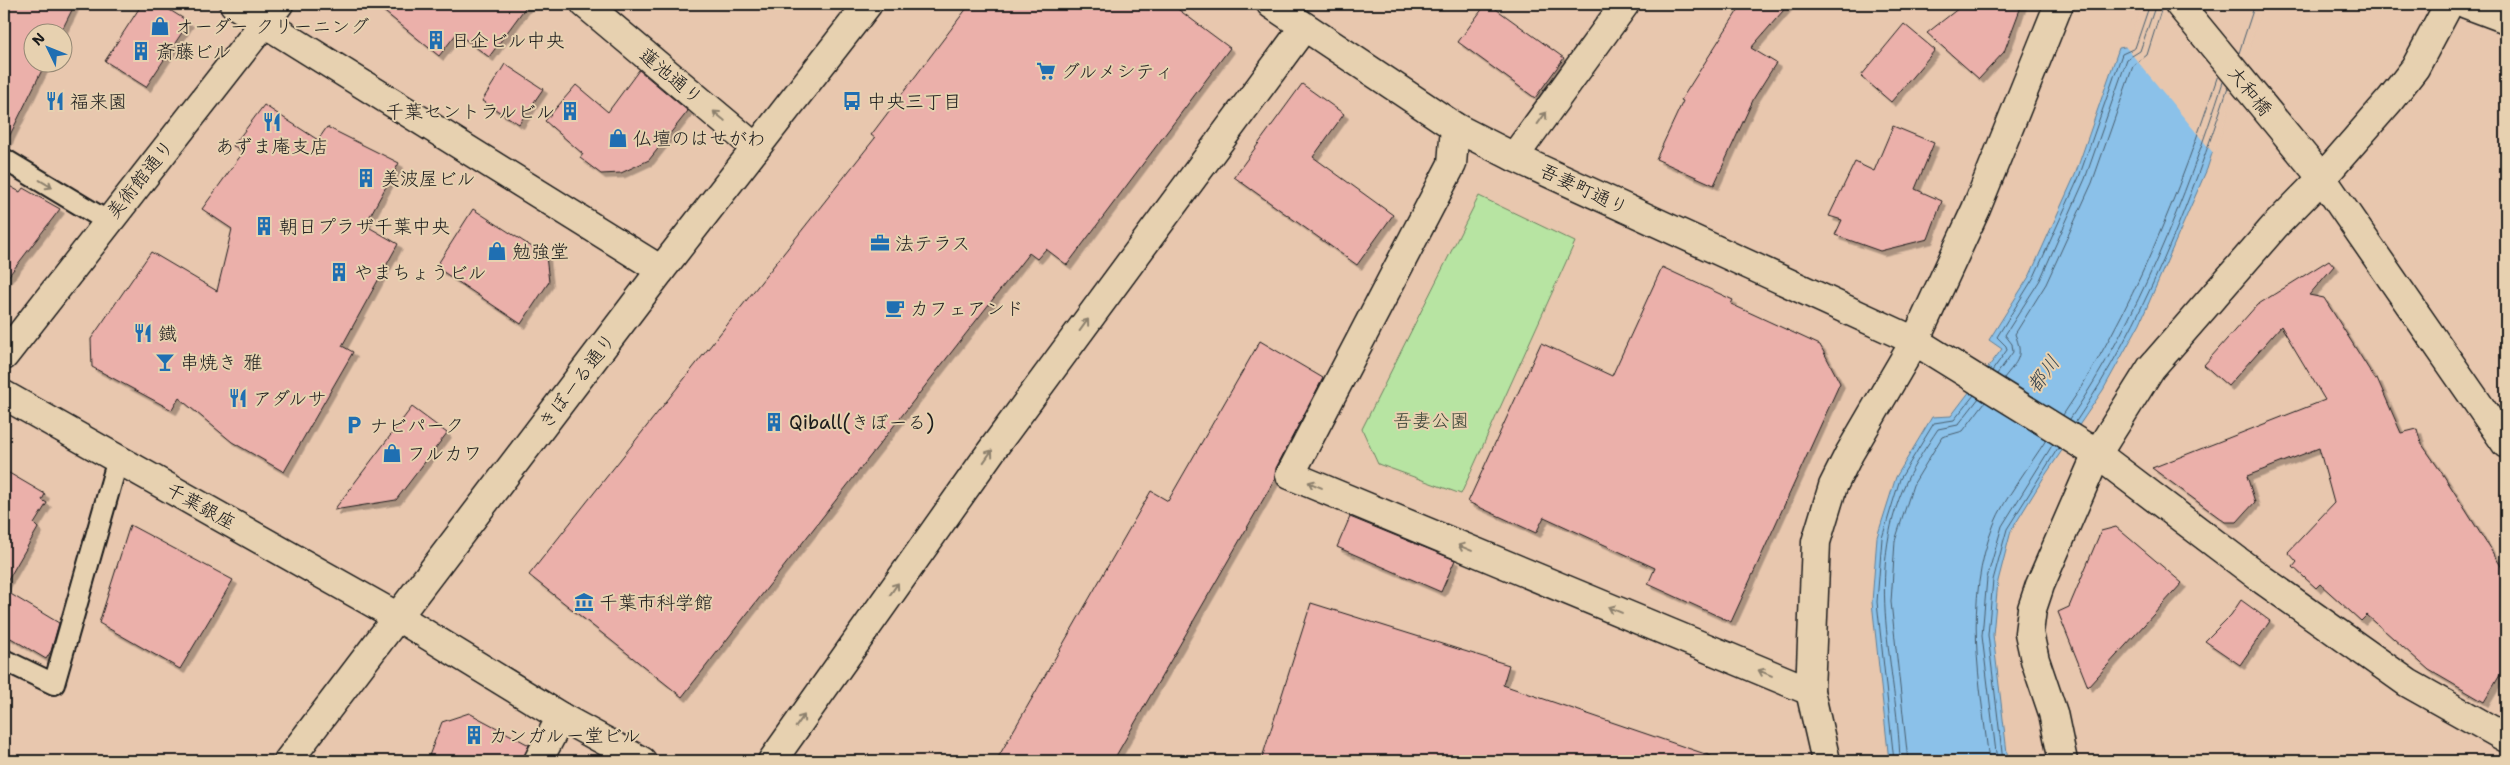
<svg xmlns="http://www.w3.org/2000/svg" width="2510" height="765" font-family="'Shantell Sans','Klee One',sans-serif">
<defs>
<filter id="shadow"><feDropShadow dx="4.5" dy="4.5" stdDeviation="0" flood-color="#0004"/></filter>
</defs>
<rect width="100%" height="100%" fill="#e8c7ae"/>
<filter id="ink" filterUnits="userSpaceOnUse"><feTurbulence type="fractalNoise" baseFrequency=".02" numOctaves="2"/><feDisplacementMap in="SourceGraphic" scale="10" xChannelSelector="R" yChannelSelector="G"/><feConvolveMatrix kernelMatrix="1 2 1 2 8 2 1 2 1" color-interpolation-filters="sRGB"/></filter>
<g filter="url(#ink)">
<!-- green -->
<path fill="#b7e4a2" stroke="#6a805f" d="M1479 196 1575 242 1461 494 1378 464 1362 429Z"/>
<!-- water -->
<path fill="#8bc1e9" stroke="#5f7f97" d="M2260 4 2207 169 2140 323 2103 390 2044 477 2011 531 1998 581 1993 635 2008 761H1889L1872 602 1877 537 1896 477 1932 417 1951 416 2002 349 1989 340 2030 275 2075 175 2119 48 2130 46Z"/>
<!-- pier -->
<path fill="#e8c7ae" d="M2143 4H2263L2214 154 2124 45 2128 44Z"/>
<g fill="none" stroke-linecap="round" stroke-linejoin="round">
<!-- shore -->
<g stroke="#485e6e" stroke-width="1">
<path d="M2239 53 2255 4"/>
<path d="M1992 371 2007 350 2006 346 1997 337 2034 277 2079 177 2122 54 2135 48 2150 4"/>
<path d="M1997 374 2013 352 2012 344 2005 335 2040 280 2085 179 2127 59 2140 51 2156 4"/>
<path d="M2004 378C2018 360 2024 357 2015 334L2046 284 2092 183 2133 66 2147 55 2163 4"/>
<path d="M2063 415C2133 312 2179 193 2218 75"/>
<path d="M2070 419C2139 317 2185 199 2223 82"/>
<path d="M2075 423C2144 321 2190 204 2228 87"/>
<path d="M1894 761 1877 602 1882 538 1900 479 1934 423 1954 420 1974 395"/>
<path d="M1900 761C1897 665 1863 576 1906 482 1914 464 1927 446 1938 429L1958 425 1979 398"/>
<path d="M1908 761 1891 602 1895 541 1913 485 1942 437 1963 431 1985 402"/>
<path d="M1989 761C1980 683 1963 601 1994 524 2004 499 2031 464 2046 440"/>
<path d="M1997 761 1982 636 1987 578 2002 526 2053 444"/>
<path d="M2003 761 1988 635 1993 580 2007 529 2058 448"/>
</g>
</g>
<!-- building -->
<g fill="#ebb0aa" stroke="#1c1c1c" filter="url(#shadow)">
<path d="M4 4H75L61 32H32V62H46L4 147Z"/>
<path d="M142 4H160L189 22 146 87 105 61Z"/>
<path d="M375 4H528L489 57 457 33 439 56Z"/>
<path d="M970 4H1171L1230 48 1067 265 1046 249 1037 259 1029 253 682 697 529 575 875 138 871 135Z"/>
<path d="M1486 4H1489L1564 58 1535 98 1458 42Z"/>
<path d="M1742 4H1789L1751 48 1776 63 1754 98 1714 185 1656 159 1683 101 1681 100Z"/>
<path d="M1964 4H2022L2004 52 1979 79 1927 33Z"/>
<path d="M1904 24 1935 50 1891 102 1861 76Z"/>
<path d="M505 64 543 89 519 124 482 101Z"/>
<path d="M639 70 688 111 649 160 621 173 601 174 580 158 583 154 545 121 576 85 608 112Z"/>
<path d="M1302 84 1344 114 1313 157 1393 215 1357 265 1234 177Z"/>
<path d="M264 105 318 140 327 127 399 163 365 225 398 244 342 346 353 352 284 472 232 442 179 398 172 410 92 367 91 339 151 252 217 291 232 229 202 209 244 151 233 146Z"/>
<path d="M1893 126 1934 143 1915 189 1942 201 1928 239 1880 251 1835 235 1842 220 1829 216 1855 162 1874 171Z"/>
<path d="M4 183 20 192 23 188 60 209 4 282Z"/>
<path d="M473 209 546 256 549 282 521 324 436 267Z"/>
<path d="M2329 260 2334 266 2309 295 2324 298 2375 379 2377 378 2401 433 2417 429 2421 443 2444 476 2506 574V665L2484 702 2429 670 2367 615 2361 621 2320 584 2316 588 2293 567 2297 562 2288 552 2334 503 2319 448 2247 476 2255 502 2237 522H2225L2152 468 2325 400 2281 326 2228 386 2204 365 2257 305Z"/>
<path d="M1662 267 1733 300 1731 304 1820 345 1840 383 1731 622 1648 584 1655 568 1544 517 1536 533 1468 502 1541 343 1612 376Z"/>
<path d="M1260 341 1323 378 1276 468 1275 479 1113 761H996L1151 491 1168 501Z"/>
<path d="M412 407 447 433 396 500 334 510Z"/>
<path d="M4 470 45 494 42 500 47 503 34 524 38 528 4 587Z"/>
<path d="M1350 517 1455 560 1441 592 1337 547Z"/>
<path d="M130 525 233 580 180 669 99 623Z"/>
<path d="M2116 527 2182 583 2088 687 2058 612 2069 607 2101 531Z"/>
<path d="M4 590 59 623 51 651 46 659 4 634Z"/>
<path d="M2241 600 2270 621 2240 665 2205 641 2231 615Z"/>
<path d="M1311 603 1509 665 1503 685 1711 756 1710 761H1261Z"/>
<path d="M469 713 529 745 522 761H427L442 722Z"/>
</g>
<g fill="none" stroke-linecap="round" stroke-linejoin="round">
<!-- service casing -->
<g stroke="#1c1c1c" stroke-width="24">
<g id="service">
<path d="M4 159 107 221"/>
<path d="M4 660 54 684 118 459"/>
</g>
</g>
<!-- minor casing -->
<g stroke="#1c1c1c" stroke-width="31">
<g id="minor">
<path d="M234 4 661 270"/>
<path d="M585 4 756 148"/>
<path d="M2466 4 2506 19"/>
<path d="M1455 127 1452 164 1290 475 1810 691"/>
<path d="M1514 157 1625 4"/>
<path d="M2097 454 2263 580 2408 683 2506 738"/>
<path d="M538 761 561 717"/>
<path d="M772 761 992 450 1304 27"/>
<path d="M2063 761 2053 713 2035 660 2029 633 2032 609 2040 585 2097 454 2151 368 2274 227 2322 178"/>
</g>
</g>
<!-- tertiary casing -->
<g stroke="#1c1c1c" stroke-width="31">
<g id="tertiary">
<path d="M1271 4 1455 127 1514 157 1915 341 2097 454"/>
<path d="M2179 4 2322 178 2506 444"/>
<path d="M2322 178 2390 100 2415 68 2449 4"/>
<path d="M4 356 279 4"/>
<path d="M4 395 398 617 561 717 642 761"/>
<path d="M288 761 661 270 868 4"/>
<path d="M1826 761 1810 691 1816 542 1833 486 1849 454 1915 341 1976 209 2059 4"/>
</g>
</g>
<!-- service -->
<use href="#service" stroke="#e7d1b0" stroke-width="20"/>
<!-- minor -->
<use href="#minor" stroke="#e7d1b0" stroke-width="28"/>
<!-- tertiary -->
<use href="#tertiary" stroke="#e7d1b0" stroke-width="28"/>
</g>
<!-- one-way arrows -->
<defs><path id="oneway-shaft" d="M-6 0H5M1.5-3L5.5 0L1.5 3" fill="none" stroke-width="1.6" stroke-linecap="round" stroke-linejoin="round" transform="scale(1.25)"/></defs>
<g stroke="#8c806d">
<use href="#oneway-shaft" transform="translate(719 116) rotate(-140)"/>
<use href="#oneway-shaft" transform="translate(1542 118) rotate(-54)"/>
<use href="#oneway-shaft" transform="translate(46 184) rotate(31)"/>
<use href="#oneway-shaft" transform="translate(1084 325) rotate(-54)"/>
<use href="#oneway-shaft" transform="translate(988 456) rotate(-55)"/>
<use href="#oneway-shaft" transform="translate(1315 485) rotate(-157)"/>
<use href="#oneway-shaft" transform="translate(1465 548) rotate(-157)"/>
<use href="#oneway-shaft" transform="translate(894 589) rotate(-55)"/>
<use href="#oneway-shaft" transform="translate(1615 610) rotate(-157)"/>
<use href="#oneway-shaft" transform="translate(1765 673) rotate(-157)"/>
<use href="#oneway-shaft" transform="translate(800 721) rotate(-55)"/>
</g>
</g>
<!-- icons -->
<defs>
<g id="shop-bare" transform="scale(1.5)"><path d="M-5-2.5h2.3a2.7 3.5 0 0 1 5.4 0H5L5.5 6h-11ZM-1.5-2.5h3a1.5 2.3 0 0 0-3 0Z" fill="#1f6fb2" stroke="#e7d1b0" stroke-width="2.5" paint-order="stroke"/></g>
<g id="building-bare" transform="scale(1.5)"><path d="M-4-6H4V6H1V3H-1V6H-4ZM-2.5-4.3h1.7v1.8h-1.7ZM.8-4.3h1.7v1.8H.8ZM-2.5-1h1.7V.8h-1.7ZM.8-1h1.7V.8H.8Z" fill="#1f6fb2" stroke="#e7d1b0" stroke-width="2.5" paint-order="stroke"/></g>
<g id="supermarket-bare" transform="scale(1.5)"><path d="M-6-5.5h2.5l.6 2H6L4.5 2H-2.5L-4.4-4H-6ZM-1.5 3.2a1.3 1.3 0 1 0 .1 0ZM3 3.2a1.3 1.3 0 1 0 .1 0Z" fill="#1f6fb2" stroke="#e7d1b0" stroke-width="2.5" paint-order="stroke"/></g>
<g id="restaurant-bare" transform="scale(1.5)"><path d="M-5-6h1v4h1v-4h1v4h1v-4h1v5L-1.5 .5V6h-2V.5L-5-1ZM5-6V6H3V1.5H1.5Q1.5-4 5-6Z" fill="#1f6fb2" stroke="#e7d1b0" stroke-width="2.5" paint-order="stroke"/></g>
<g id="bus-bare" transform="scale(1.5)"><path d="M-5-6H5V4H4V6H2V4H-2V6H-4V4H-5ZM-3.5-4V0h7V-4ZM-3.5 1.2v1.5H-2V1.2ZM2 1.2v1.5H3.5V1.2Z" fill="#1f6fb2" stroke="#e7d1b0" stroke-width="2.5" paint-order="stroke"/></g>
<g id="office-bare" transform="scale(1.5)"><path d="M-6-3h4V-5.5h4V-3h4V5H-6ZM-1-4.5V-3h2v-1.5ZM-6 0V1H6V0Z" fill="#1f6fb2" stroke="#e7d1b0" stroke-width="2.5" paint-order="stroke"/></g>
<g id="cafe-bare" transform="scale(1.5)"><path d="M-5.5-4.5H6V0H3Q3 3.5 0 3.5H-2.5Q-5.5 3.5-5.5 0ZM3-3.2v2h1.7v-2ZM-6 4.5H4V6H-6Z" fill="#1f6fb2" stroke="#e7d1b0" stroke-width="2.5" paint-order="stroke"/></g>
<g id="bar-bare" transform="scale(1.5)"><path d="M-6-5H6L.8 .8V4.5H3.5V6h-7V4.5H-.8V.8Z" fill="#1f6fb2" stroke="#e7d1b0" stroke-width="2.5" paint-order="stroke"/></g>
<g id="parking-bare" transform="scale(1.5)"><path d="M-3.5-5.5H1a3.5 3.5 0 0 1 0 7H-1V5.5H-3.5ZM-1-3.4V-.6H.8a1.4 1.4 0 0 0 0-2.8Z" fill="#1f6fb2" stroke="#e7d1b0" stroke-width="2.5" paint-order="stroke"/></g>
<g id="museum-bare" transform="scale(1.5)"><path d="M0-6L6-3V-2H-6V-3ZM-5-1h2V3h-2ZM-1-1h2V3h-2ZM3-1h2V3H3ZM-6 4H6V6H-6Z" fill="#1f6fb2" stroke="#e7d1b0" stroke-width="2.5" paint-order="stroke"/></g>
</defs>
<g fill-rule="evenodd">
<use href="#shop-bare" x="160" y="26"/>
<use href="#building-bare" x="436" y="40"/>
<use href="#building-bare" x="141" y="51"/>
<use href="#supermarket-bare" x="1046" y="71"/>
<use href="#restaurant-bare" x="55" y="101"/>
<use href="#bus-bare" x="852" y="101"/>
<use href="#building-bare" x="570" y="111"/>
<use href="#restaurant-bare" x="272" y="122"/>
<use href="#shop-bare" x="618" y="138"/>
<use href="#building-bare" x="366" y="178"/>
<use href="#building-bare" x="264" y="226"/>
<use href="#office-bare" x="880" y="243"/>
<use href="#shop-bare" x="497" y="251"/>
<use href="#building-bare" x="339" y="272"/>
<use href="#cafe-bare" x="895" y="308"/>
<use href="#restaurant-bare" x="143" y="333"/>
<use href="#bar-bare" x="165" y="362"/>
<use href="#restaurant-bare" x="238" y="398"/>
<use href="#building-bare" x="774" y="422"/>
<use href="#parking-bare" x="354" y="425"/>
<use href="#shop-bare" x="392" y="453"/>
<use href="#museum-bare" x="584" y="602"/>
<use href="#building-bare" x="474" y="735"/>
</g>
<g text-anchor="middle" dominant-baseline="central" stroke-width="4" stroke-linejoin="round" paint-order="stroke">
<!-- poi labels -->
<g font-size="19" fill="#1c1c1c" stroke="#e7d1b0" text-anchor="start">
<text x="175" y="26">オーダー クリーニング</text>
<text x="451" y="40">日企ビル中央</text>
<text x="156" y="51">斎藤ビル</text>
<text x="1061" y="71">グルメシティ</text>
<text x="70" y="101">福来園</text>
<text x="867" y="101">中央三丁目</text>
<text x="555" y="111" text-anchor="end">千葉セントラルビル</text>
<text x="633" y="138">仏壇のはせがわ</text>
<text x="272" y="146" text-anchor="middle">あずま庵支店</text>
<text x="381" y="178">美波屋ビル</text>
<text x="279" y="226">朝日プラザ千葉中央</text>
<text x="895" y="243">法テラス</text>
<text x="512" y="251">勉強堂</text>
<text x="354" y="272">やまちょうビル</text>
<text x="910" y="308">カフェアンド</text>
<text x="158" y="333">鐡</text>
<text x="180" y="362">串焼き 雅</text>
<text x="253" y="398">アダルサ</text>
<text x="789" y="422">Qiball(きぼーる)</text>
<text x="369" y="425">ナビパーク</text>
<text x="407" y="453">フルカワ</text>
<text x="599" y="602">千葉市科学館</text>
<text x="489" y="735">カンガルー堂ビル</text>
</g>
<!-- street labels -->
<g font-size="19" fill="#1c1c1c" stroke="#e7d1b0">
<text transform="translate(671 76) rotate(40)">蓮池通り</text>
<text transform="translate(2250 91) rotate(51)">大和橋</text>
<text transform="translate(140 179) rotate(-51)">美術館通り</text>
<text transform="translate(1584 189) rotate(25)">吾妻町通り</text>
<text transform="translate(577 381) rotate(-53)">きぼーる通り</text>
<text transform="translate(201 506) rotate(29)">千葉銀座</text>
</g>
<!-- park labels -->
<g font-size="19" fill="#3b4437" stroke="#e7d1b0">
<text x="1431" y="420">吾妻公園</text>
</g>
<!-- water labels -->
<g font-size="20" font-style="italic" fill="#38454f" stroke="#e7d1b0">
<text transform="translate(2043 374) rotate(-54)">都川</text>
</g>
</g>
<!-- margin -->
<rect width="2510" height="765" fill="none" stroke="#e7d1b0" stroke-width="20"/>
<rect x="10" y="10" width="2490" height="745" fill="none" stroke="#1c1c1c" stroke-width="2" filter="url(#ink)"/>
<!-- north arrow -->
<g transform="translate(48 48) rotate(313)"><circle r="24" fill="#e7d1b0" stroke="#968975"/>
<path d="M0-4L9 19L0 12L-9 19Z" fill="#1f6fb2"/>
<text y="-8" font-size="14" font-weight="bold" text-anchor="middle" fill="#1c1c1c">N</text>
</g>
</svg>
